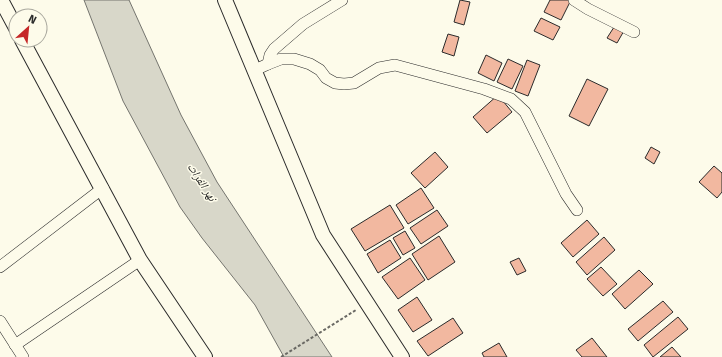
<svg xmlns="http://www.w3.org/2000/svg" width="722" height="357" font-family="'Fira Sans','Noto Naskh Arabic',sans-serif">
<rect width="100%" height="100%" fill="#fdfbea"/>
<!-- water -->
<path fill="#d8d7c9" stroke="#74746e" d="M84 0H129L181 115 217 182 332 357H284L255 305 202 238 180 207 123 101Z"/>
<!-- building -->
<g fill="#f2b8a0" stroke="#2b2b2b">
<path d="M460 0 470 2 464 25 454 22Z"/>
<path d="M550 0H571L561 20 544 12Z"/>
<path d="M541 18 560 27 553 40 534 31Z"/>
<path d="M616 24 625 29 617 43 607 38Z"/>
<path d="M448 34 459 37 454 56 442 52Z"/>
<path d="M486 55 502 63 494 81 478 73Z"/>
<path d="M508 59 523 66 512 89 497 82Z"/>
<path d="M527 60 540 65 528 96 515 91Z"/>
<path d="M587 79 608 89 589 126 569 116Z"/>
<path d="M498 95 512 112 487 133 473 117Z"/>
<path d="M651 147 660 152 654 164 645 158Z"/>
<path d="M435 152 448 167 425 188 411 173Z"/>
<path d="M714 166 722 173V192L717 198 699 182Z"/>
<path d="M421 188 434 208 408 224 396 205Z"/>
<path d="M390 205 404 228 365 251 351 229Z"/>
<path d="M437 210 448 226 421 244 410 228Z"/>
<path d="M587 220 599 234 573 257 561 243Z"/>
<path d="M405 231 415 248 403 255 393 238Z"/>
<path d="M439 236 455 262 428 280 412 254Z"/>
<path d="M604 237 615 250 587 275 576 262Z"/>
<path d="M390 240 401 258 378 273 367 254Z"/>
<path d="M410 258 425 280 398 299 382 277Z"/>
<path d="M519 258 526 271 517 275 510 262Z"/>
<path d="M601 267 617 284 603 296 587 279Z"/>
<path d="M639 270 653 284 625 309 612 294Z"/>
<path d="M417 297 432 320 413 332 398 310Z"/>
<path d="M663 301 673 312 638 341 628 329Z"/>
<path d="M678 317 688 329 653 357 644 345Z"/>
<path d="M453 318 463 333 428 356 417 341Z"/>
<path d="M592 338 607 357H582L576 350Z"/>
<path d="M499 343 507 357H484L482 353Z"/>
<path d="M672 347 681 357H660Z"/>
</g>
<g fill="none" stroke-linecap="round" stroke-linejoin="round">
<!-- minor casing -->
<g stroke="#2b2b2b" stroke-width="12">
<g id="minor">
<path d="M574 0 588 9 634 32"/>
<path d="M268 64 270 55 274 49 303 24 342 0"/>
<path d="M255 70 268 64 281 59H294L310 64 320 70 326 78 335 83 344 84 354 83 379 68 395 65 484 89 511 99 525 112 566 194 577 210"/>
<path d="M0 267 103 188"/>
<path d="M0 321 23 357"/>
<path d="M15 345 140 260"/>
</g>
</g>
<!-- tertiary casing -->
<g stroke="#2b2b2b" stroke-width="16">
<g id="tertiary">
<path d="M1 0 16 28"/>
<path d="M225 0 323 235 402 357"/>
<path d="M22 40 140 260 205 357"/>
</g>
</g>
<!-- path -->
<path stroke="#6a6964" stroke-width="2" stroke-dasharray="3 2" stroke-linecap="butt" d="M281 357 356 310"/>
<!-- minor -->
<use href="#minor" stroke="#fdfbea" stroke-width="11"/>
<!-- tertiary -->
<use href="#tertiary" stroke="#fdfbea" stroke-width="14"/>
</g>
<g text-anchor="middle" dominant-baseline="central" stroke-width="3" stroke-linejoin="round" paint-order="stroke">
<!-- water labels -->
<g font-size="12" font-style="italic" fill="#2b2b2b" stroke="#fdfbea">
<text transform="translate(202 182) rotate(57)">نهر الفرات</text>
</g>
</g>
<!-- north arrow -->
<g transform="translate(28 28) rotate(27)"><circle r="19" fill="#fdfbea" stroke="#a9a89e"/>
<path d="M0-3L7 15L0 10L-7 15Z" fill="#c62828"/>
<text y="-6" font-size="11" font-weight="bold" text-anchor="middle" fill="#2b2b2b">N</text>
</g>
</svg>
